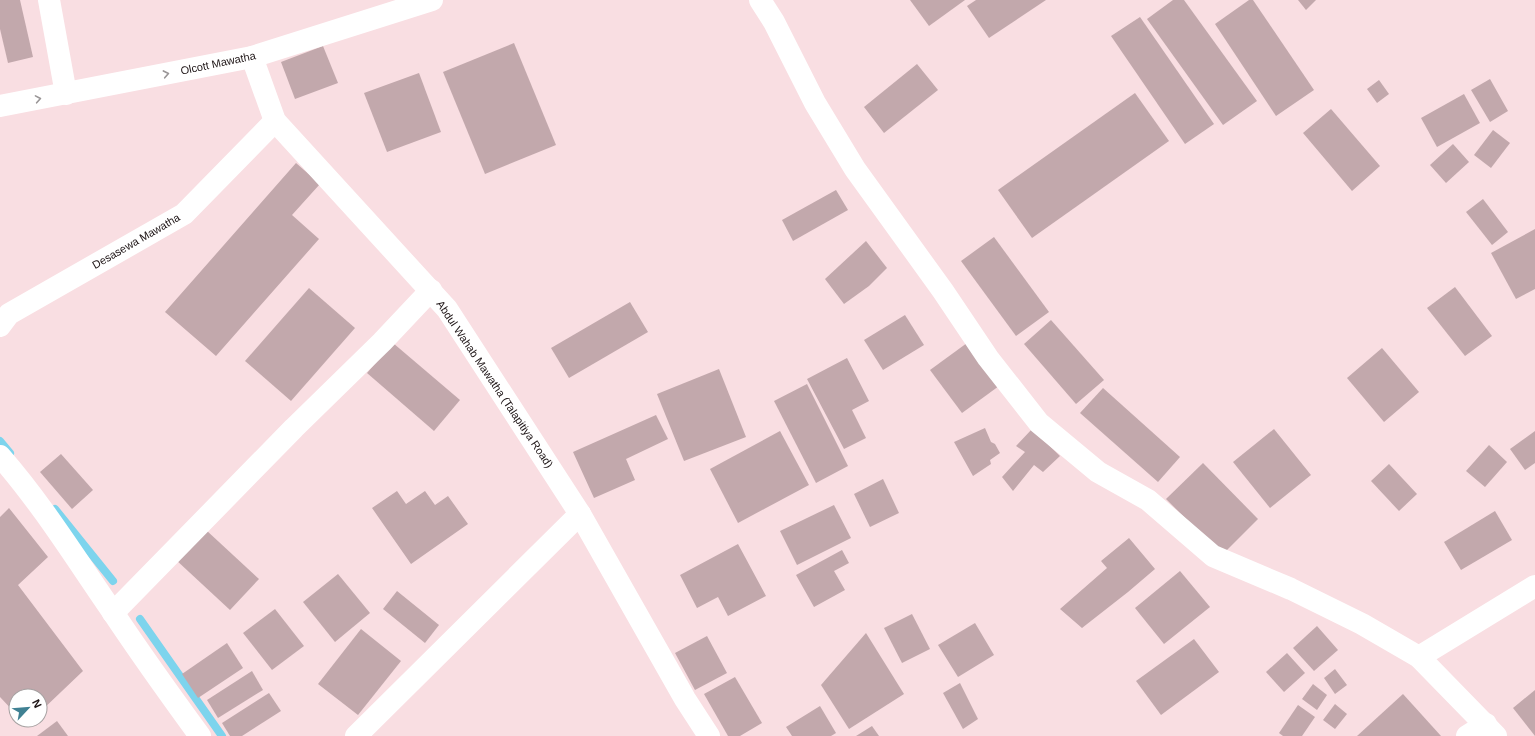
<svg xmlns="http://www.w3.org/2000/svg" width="1535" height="736" font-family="Helvetica,sans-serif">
<rect width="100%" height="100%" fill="#f9dee2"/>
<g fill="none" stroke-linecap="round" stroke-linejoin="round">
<!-- stream -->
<g stroke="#7dd4ed" stroke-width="8">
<path d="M0 441 10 453"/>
<path d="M55 509 113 581"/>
<path d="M140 619 222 736"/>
</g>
</g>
<!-- building -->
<g fill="#c2a8ac">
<path d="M0 0H20L33 57 8 63 0 29Z"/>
<path d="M910 0H965L929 26Z"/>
<path d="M976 0H1046L989 38 967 6Z"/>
<path d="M1173 0H1184L1257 101 1223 125 1147 19Z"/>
<path d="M1249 0H1253L1314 90 1276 116 1215 24Z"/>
<path d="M1298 0H1316L1306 10Z"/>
<path d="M1140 17 1214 124 1185 144 1111 36Z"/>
<path d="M514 43 556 145 485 174 443 72Z"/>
<path d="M323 46 338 83 295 99 281 62Z"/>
<path d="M917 64 938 90 884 133 864 107Z"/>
<path d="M419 73 441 132 387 152 364 93Z"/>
<path d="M1490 79 1508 111 1490 122 1471 90Z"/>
<path d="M1379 80 1389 94 1377 103 1367 89Z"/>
<path d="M1135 93 1169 141 1032 238 998 190Z"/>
<path d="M1464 94 1480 123 1437 147 1421 118Z"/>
<path d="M1331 109 1380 166 1352 191 1303 133Z"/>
<path d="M1493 130 1510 143 1491 168 1474 155Z"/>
<path d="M1453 144 1469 162 1446 183 1430 165Z"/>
<path d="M296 163 320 184 292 215 319 239 216 356 165 312Z"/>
<path d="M836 190 848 210 793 241 782 220Z"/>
<path d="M1483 199 1508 232 1492 245 1466 212Z"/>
<path d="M1535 229V289L1516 299 1491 253Z"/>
<path d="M994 237 1049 312 1016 336 961 261Z"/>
<path d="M866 241 887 268 869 286 844 304 825 279Z"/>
<path d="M1455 287 1492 336 1465 356 1427 308Z"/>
<path d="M309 288 355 328 291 401 245 361Z"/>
<path d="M630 302 648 332 569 378 551 348Z"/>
<path d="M905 315 924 345 883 370 864 340Z"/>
<path d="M1051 320 1104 380 1076 404 1024 344Z"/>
<path d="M393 343 460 400 434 431 367 373Z"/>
<path d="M967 343 999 386 962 413 930 370Z"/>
<path d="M1382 348 1419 392 1384 422 1347 378Z"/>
<path d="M847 358 869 401 852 410 866 438 844 449 807 379Z"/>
<path d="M719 369 746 437 684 461 657 394Z"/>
<path d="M807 384 848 466 816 483 774 401Z"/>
<path d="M1103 388 1180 457 1158 482 1080 413Z"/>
<path d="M656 415 668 439 626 459 635 480 594 498 573 452Z"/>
<path d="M985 428 991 442 995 444 1000 453 990 460 991 464 973 476 954 442Z"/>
<path d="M1032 429 1060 456 1043 472 1034 465 1013 491 1002 477 1025 452 1016 446Z"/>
<path d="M1274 429 1311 475 1270 508 1233 462Z"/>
<path d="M780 431 809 485 738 523 710 469Z"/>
<path d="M1535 431V463L1525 470 1510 449Z"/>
<path d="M1489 445 1507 462 1485 487 1466 471Z"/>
<path d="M61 454 93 490 72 509 40 472Z"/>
<path d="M1203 463 1258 519 1222 555 1166 499Z"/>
<path d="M1389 464 1417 494 1399 511 1371 481Z"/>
<path d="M883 479 899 513 870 527 854 494Z"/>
<path d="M397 491 406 504 425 491 435 505 448 496 468 524 411 564 372 508Z"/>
<path d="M834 505 851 538 797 565 780 531Z"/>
<path d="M9 508 48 557 18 585 83 671 40 712V696H16V714L0 697V517Z"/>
<path d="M1495 511 1512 540 1461 570 1444 542Z"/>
<path d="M206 530 259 579 230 610 175 559Z"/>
<path d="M1129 538 1155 569 1128 592 1082 628 1060 609 1107 568 1101 561Z"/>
<path d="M738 544 766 596 728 616 718 597 697 608 680 575Z"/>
<path d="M842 550 849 563 834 571 845 590 814 607 796 575Z"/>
<path d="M1180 571 1210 607 1164 644 1135 608Z"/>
<path d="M338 574 370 613 335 642 303 602Z"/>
<path d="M397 591 439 625 425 643 383 609Z"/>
<path d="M275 609 304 646 272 670 243 633Z"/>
<path d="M912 614 930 649 902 663 884 628Z"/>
<path d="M975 623 994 655 958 677 938 645Z"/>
<path d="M1317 626 1338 650 1314 671 1293 648Z"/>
<path d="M361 629 401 661 358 715 318 684Z"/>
<path d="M866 633 904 694 849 729 821 685Z"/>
<path d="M707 636 727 673 695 690 675 653Z"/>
<path d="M1194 639 1219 672 1161 715 1136 681Z"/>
<path d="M227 643 243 668 198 698 182 674Z"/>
<path d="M1287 653 1305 673 1284 692 1266 672Z"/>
<path d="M1335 669 1347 685 1335 694 1324 678Z"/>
<path d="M252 671 263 690 218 718 207 700Z"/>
<path d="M735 677 762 723 740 736H728L704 694Z"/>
<path d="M960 683 978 719 963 729 943 693Z"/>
<path d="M1313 684 1327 695 1317 710 1302 699Z"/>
<path d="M1535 690V736L1513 708Z"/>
<path d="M269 693 281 711 242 736H230L222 723Z"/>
<path d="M1403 694 1441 736H1357Z"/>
<path d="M1335 704 1347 714 1335 729 1323 720Z"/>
<path d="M1298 705 1315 717 1302 736H1283L1279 733Z"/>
<path d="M820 706 836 733 831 736H792L786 727Z"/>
<path d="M57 721 68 736H37Z"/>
<path d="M872 726 879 736H856Z"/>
</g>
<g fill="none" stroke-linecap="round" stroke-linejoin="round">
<!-- minor -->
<g stroke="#fff" stroke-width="22">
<path d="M49 0 66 94"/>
<path d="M760 0 774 22 815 103 855 169 943 291 988 358 1039 423 1098 472 1148 500 1213 556 1291 589 1362 624 1419 657 1496 736"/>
<path d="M0 326 9 314 184 214 275 121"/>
<path d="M0 456C42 504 76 559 112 611 140 653 170 695 200 736"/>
<path d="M113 613 294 428 382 342 431 290"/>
<path d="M1419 657 1535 586"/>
<path d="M356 736 580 514"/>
<path d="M1467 736 1486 724"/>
</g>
<!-- primary -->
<g stroke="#fff" stroke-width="22">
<path d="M252 57 275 121 447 309 580 514 685 699 709 736"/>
<path d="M0 106 252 57 432 0"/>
</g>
</g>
<!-- one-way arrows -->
<defs><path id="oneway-chevron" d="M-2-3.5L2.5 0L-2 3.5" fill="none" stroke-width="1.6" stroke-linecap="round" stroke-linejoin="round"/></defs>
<g stroke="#999596">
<use href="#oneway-chevron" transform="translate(166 74) rotate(-11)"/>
<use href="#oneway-chevron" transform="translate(38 99) rotate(-10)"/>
</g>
<g text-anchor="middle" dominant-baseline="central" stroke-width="3" stroke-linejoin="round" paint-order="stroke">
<!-- street labels -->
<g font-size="11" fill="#1d1415" stroke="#fff">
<text transform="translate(218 63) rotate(-12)">Olcott Mawatha</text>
<text transform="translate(136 241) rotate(-30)">Desasewa Mawatha</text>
<text transform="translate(495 384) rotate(56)">Abdul Wahab Mawatha (Talapitiya Road)</text>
</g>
</g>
<!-- north arrow -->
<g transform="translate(28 708) rotate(64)"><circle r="19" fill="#ffffff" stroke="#a5a1a1"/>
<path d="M0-3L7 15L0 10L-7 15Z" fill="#408193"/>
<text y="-6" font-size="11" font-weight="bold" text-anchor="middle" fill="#1d1415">N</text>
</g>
</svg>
